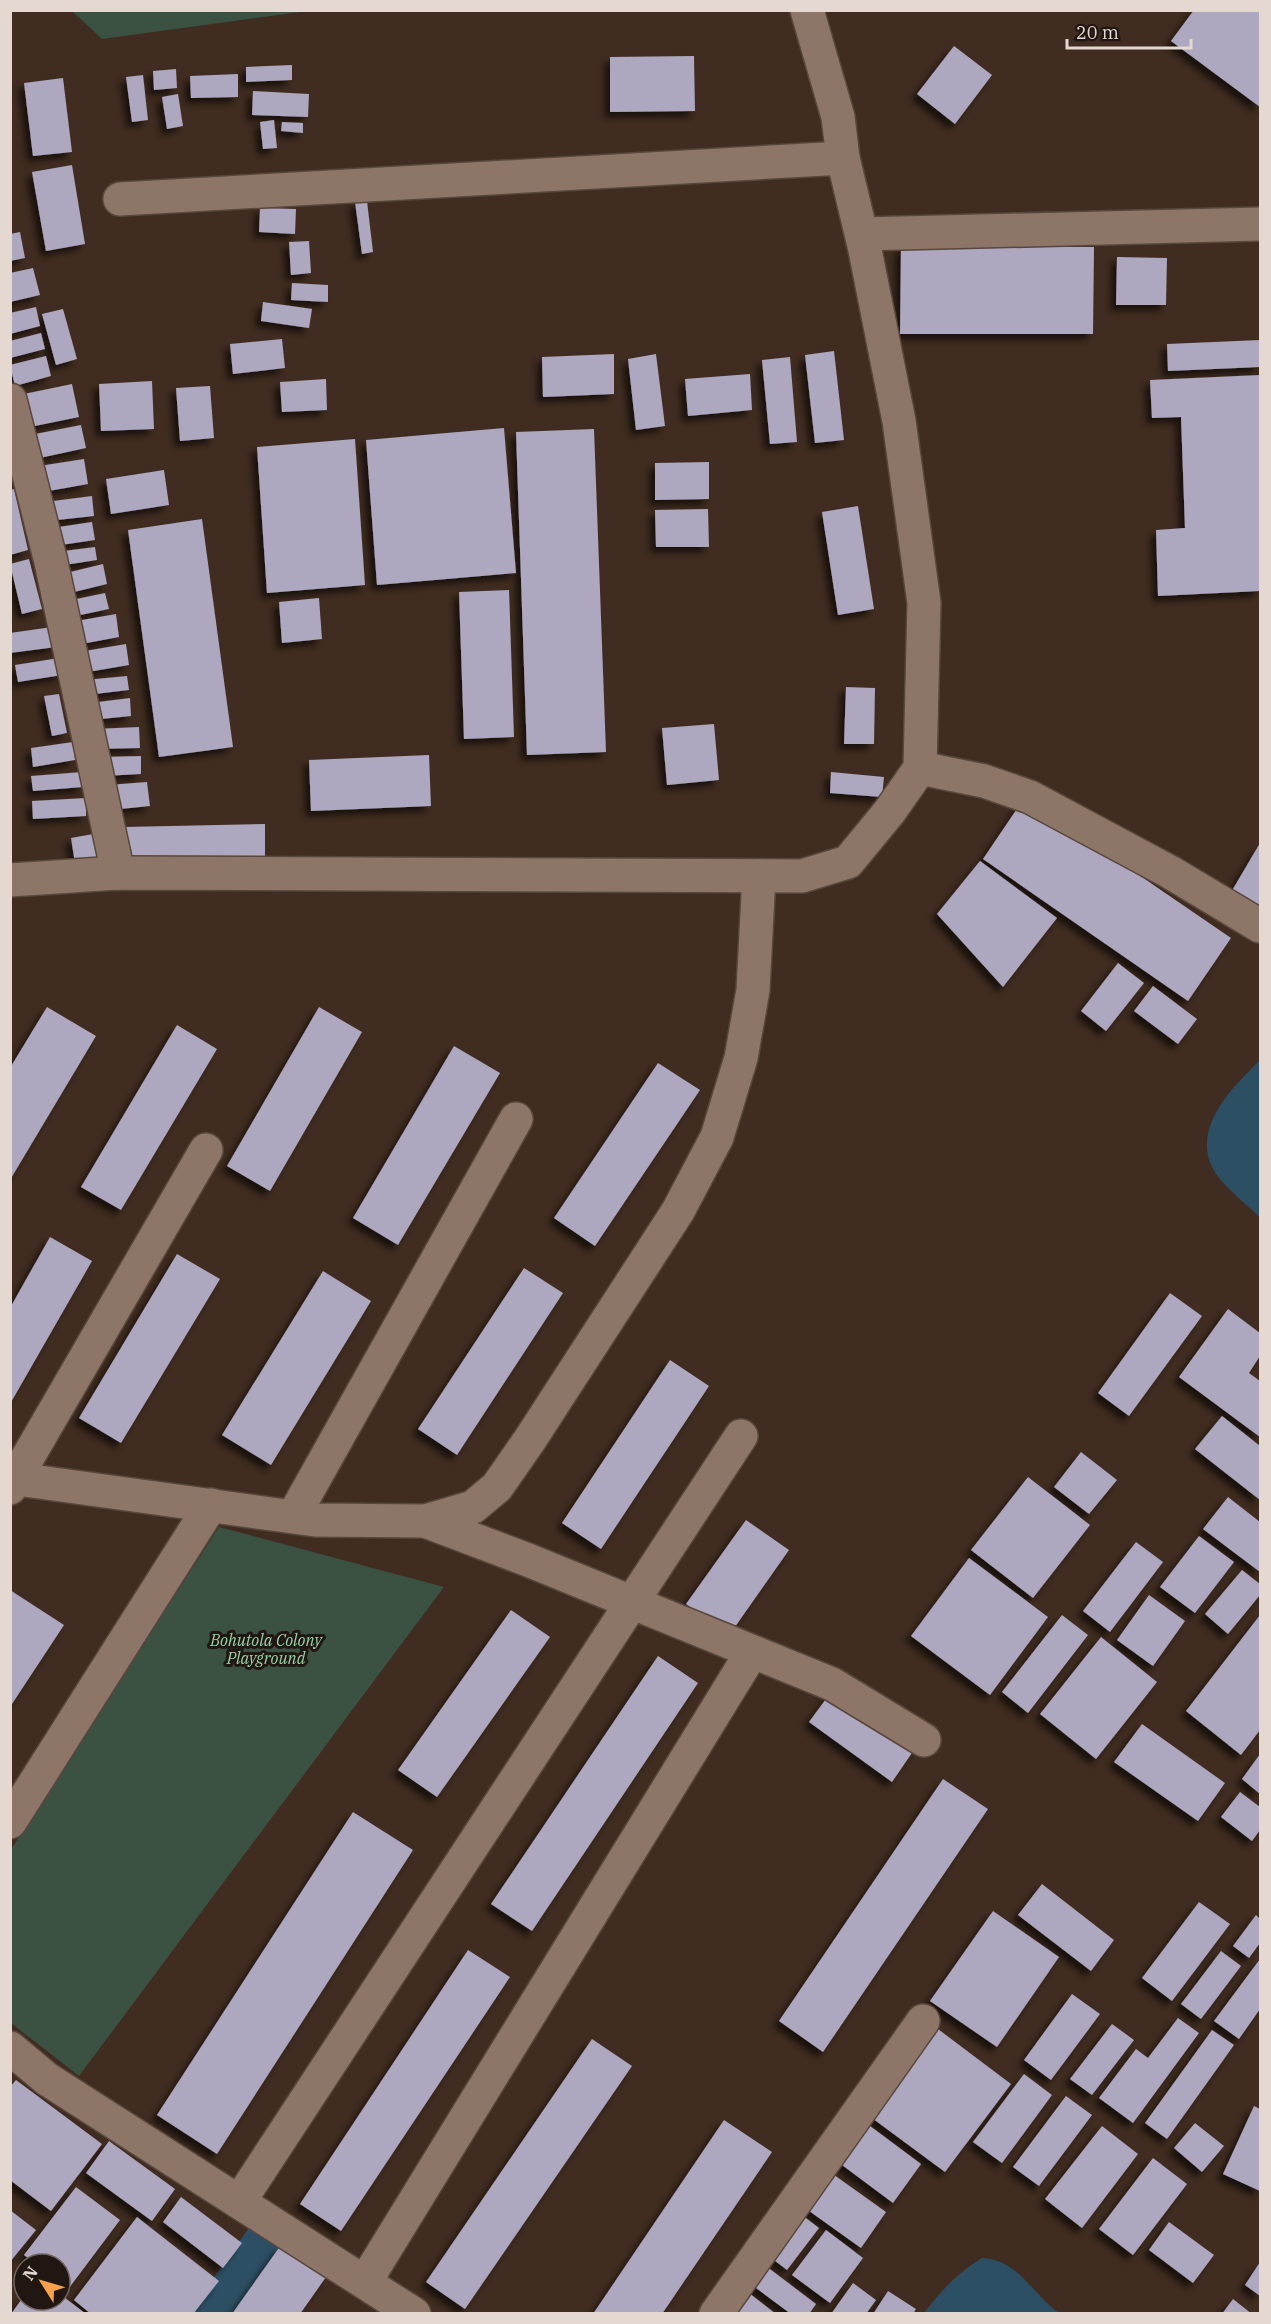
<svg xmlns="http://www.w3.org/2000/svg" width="1271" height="2324" font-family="'IBM Plex Serif',serif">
<defs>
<filter id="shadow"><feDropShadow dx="-5.5" dy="5.5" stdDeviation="3" flood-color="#0009"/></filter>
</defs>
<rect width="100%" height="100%" fill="#402c20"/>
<!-- green -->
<g fill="#3b5141">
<path d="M72 11H308L102 39Z"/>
<path d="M219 1527 444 1587 79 2076 11 2023 10 1851Z"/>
</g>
<!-- water -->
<g fill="#2d4f64">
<path d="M1260 1060V1217C1247 1205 1219 1183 1212 1167 1193 1125 1233 1087 1260 1060Z"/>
<path d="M982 2258C1019 2260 1032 2294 1059 2313H924C941 2291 957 2273 982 2258Z"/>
</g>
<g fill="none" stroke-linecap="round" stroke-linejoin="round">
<!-- canal -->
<path stroke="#2d4f64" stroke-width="44" d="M215 2314 268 2239"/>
</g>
<!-- building -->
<g fill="#ada7bf" filter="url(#shadow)">
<path d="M1194 10H1260V107L1171 41Z"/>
<path d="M954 46 992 75 955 124 917 94Z"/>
<path d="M694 56 695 111 610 112V57Z"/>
<path d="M292 65V80L246 82V67Z"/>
<path d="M176 69 177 88 154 90 153 71Z"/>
<path d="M238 74V97L191 98 190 76Z"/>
<path d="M143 75 148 120 132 122 126 77Z"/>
<path d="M63 78 72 152 33 156 24 83Z"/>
<path d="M253 91 309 94 308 117 252 115Z"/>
<path d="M178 94 183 126 167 129 162 97Z"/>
<path d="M274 120 277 148 263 149 260 122Z"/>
<path d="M282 122 303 123V133L281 131Z"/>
<path d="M72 165 85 244 46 251 32 172Z"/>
<path d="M367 201 373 252 362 254 355 202Z"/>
<path d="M260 208 296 209 295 234 259 232Z"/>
<path d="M20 232 25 258 10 261V234Z"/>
<path d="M309 241 311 273 291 275 289 242Z"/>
<path d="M901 247H1094L1093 334H900Z"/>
<path d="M1117 257 1167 258 1166 305H1116Z"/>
<path d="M33 268 40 295 10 302V273Z"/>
<path d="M292 283 328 285V302L291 300Z"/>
<path d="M263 302 312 309 309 328 261 321Z"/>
<path d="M36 307 40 326 10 334V313Z"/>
<path d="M63 309 77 359 56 365 42 314Z"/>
<path d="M41 333 45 349 10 358V341Z"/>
<path d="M282 339 285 368 233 374 230 344Z"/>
<path d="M1260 340V367L1168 371 1167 344Z"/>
<path d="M834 351 844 440 815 443 805 355Z"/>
<path d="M614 354V394L543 397 542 357Z"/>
<path d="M656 354 665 426 636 430 628 359Z"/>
<path d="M46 356 51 376 15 386 10 365Z"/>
<path d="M790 357 797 442 770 444 762 360Z"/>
<path d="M750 374 752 410 688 416 685 379Z"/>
<path d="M1260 375V591L1158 596 1156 530 1185 528 1181 417 1152 418 1150 380Z"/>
<path d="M326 379 327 410 282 412 280 382Z"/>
<path d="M152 381 154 429 101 431 99 384Z"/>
<path d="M72 384 79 417 25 428 19 395Z"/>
<path d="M210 386 214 438 180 441 176 388Z"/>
<path d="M81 425 86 448 35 459 30 435Z"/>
<path d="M504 428 516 573 377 585 366 440Z"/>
<path d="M594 429 606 752 527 755 516 432Z"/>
<path d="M355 439 365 585 267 593 257 447Z"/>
<path d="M84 459 88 484 43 492 39 466Z"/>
<path d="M709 462V499L655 500V463Z"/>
<path d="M164 470 169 505 111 514 106 479Z"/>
<path d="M14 489 28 550 10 555V490Z"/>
<path d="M92 496 94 516 48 521 45 502Z"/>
<path d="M858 506 874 609 838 615 822 512Z"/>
<path d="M708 509 709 547H656L655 510Z"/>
<path d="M202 519 233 747 159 757 128 530Z"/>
<path d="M92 522 95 540 54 546 52 528Z"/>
<path d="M95 547 97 560 58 566 56 552Z"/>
<path d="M29 559 42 609 22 614 10 564Z"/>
<path d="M103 564 107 584 66 594 62 574Z"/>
<path d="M509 590 514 737 464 739 459 592Z"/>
<path d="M105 593 109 609 71 617 67 601Z"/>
<path d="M319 598 322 639 282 643 279 602Z"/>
<path d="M116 614 119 637 76 645 71 622Z"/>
<path d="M52 627 56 647 10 653V633Z"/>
<path d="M126 644 129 665 82 673 79 652Z"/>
<path d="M59 658 62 675 18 682 15 665Z"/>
<path d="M127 676 129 690 86 695 85 680Z"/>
<path d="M846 687 875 688 874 744H844Z"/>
<path d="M59 694 67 733 52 736 44 696Z"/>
<path d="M130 698 131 716 91 720 90 703Z"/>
<path d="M714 724 719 780 667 785 662 728Z"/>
<path d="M139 727 140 748 95 749 94 729Z"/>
<path d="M73 742 75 760 33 767 31 748Z"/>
<path d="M429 755 431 806 311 811 309 760Z"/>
<path d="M141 756V774L103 776 102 757Z"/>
<path d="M82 772 83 787 33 791 31 776Z"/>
<path d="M831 772 884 777 882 797 830 793Z"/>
<path d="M147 782 150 806 110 810 108 785Z"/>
<path d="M1025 797 1231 938 1188 1001 983 859Z"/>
<path d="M86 798V816L33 819 32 801Z"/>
<path d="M265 824V860L124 862 123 827Z"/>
<path d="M93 834 98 866 76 870 71 838Z"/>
<path d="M1260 843V912L1230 894Z"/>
<path d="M980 861 1057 918 1003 987 937 914Z"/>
<path d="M1118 963 1144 983 1106 1031 1081 1011Z"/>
<path d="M1153 986 1197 1019 1178 1044 1134 1011Z"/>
<path d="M47 1007 96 1036 10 1180V1068Z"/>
<path d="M319 1007 362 1032 270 1191 227 1166Z"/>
<path d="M177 1025 217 1049 121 1210 81 1187Z"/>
<path d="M454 1046 500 1073 398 1245 353 1218Z"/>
<path d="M658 1063 700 1090 595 1246 554 1218Z"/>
<path d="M50 1237 92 1261 10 1404V1308Z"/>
<path d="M177 1254 220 1279 121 1443 79 1418Z"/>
<path d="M524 1268 563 1293 457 1455 418 1429Z"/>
<path d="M323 1271 371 1301 271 1465 222 1435Z"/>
<path d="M1170 1293 1202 1316 1129 1416 1098 1393Z"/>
<path d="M1228 1309 1260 1333V1356L1249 1373 1260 1381V1437L1179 1377Z"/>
<path d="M670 1360 709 1386 601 1549 562 1523Z"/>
<path d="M1222 1416 1260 1446V1500L1195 1449Z"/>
<path d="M1081 1452 1117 1480 1089 1514 1054 1487Z"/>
<path d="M1028 1477 1090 1525 1033 1598 971 1550Z"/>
<path d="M1228 1497 1260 1522V1572L1203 1529Z"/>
<path d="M746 1520 789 1550 730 1634 686 1604Z"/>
<path d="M1199 1536 1234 1562 1195 1613 1160 1587Z"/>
<path d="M1136 1542 1163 1562 1110 1632 1083 1611Z"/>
<path d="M969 1558 1048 1617 990 1695 911 1636Z"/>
<path d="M1242 1570 1260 1584V1595L1228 1634 1205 1614Z"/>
<path d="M10 1590 64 1625 10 1707Z"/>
<path d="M1149 1595 1185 1621 1153 1666 1117 1640Z"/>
<path d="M511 1610 550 1637 437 1797 398 1770Z"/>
<path d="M1062 1615 1088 1635 1028 1713 1002 1692Z"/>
<path d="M1260 1615V1730L1241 1755 1186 1711Z"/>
<path d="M1101 1637 1157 1682 1096 1759 1040 1714Z"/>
<path d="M658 1656 698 1683 532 1931 491 1904Z"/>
<path d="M834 1688 916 1747 892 1782 809 1722Z"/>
<path d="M1142 1724 1225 1783 1198 1821 1114 1762Z"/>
<path d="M1260 1754V1794L1242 1779Z"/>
<path d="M943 1779 988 1809 823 2052 779 2021Z"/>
<path d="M1240 1792 1260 1807V1830L1252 1841 1221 1817Z"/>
<path d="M353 1812 413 1850 217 2154 157 2115Z"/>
<path d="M1042 1884 1114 1940 1091 1971 1018 1915Z"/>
<path d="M1199 1902 1230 1924 1172 2001 1142 1978Z"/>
<path d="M993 1911 1059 1957 997 2047 930 2001Z"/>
<path d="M1256 1915 1260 1919V1943L1249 1958 1233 1946Z"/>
<path d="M468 1950 510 1977 341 2231 300 2204Z"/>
<path d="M1221 1951 1241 1966 1201 2019 1181 2004Z"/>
<path d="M1260 1959V2009L1239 2039 1214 2021Z"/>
<path d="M1072 1994 1100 2014 1051 2080 1024 2060Z"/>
<path d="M1178 2018 1199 2033 1133 2123 1099 2098 1136 2049 1148 2058Z"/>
<path d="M1112 2024 1134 2040 1092 2095 1070 2079Z"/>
<path d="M938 2029 1011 2084 945 2172 872 2118Z"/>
<path d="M1212 2030 1234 2045 1167 2139 1145 2123Z"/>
<path d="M592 2039 632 2066 465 2309 426 2282Z"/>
<path d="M1024 2074 1052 2095 1002 2163 973 2142Z"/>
<path d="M16 2080 102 2144 51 2211 10 2180V2087Z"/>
<path d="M1066 2096 1092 2115 1039 2186 1013 2167Z"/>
<path d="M1254 2106 1260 2109V2191L1223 2174Z"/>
<path d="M724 2120 772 2152 662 2314H593Z"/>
<path d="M866 2123 921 2164 893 2203 838 2162Z"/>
<path d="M1195 2123 1224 2146 1202 2172 1174 2148Z"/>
<path d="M1102 2126 1138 2154 1082 2228 1045 2199Z"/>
<path d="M109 2141 175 2189 152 2221 86 2173Z"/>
<path d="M1153 2158 1187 2184 1133 2255 1099 2229Z"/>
<path d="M830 2172 886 2212 861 2248 805 2208Z"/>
<path d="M76 2187 120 2220 69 2288 60 2281V2264H36L24 2255Z"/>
<path d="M181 2197 242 2243 223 2268 163 2222Z"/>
<path d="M10 2210 36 2230 10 2262Z"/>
<path d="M798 2212 819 2228 787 2270 766 2254Z"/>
<path d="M137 2217 219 2281 193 2314H91L74 2300Z"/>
<path d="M1169 2222 1214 2255 1193 2283 1149 2250Z"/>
<path d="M826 2230 863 2258 830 2303 792 2275Z"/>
<path d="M281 2245 326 2277 300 2314H232Z"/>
<path d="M1260 2262V2296L1245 2285Z"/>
<path d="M766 2266 816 2304 809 2314H791L752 2285Z"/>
<path d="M853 2283 876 2300 866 2314H831Z"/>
<path d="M888 2291 916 2309 913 2314H873Z"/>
<path d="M749 2293 776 2314H734Z"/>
<path d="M60 2294 86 2314H11L24 2296V2300H60Z"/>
<path d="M1233 2299 1252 2314H1222Z"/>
</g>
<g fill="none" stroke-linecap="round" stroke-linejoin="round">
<!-- minor casing -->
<g stroke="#58473d" stroke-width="36">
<g id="minor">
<path d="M120 199 843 158"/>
<path d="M862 234 1260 224"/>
<path d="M10 400 51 562 118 873"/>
<path d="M920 768 984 781 1030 797 1170 872 1260 926"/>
<path d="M10 880 118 873 802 876 848 862 890 811 920 768 924 603 899 421 865 250 843 158 838 117 807 10"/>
<path d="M10 1478 315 1520 425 1521 473 1507 497 1487 531 1438 678 1211 717 1137 741 1058 753 990 759 876"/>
<path d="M10 1488 206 1150"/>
<path d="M294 1515 516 1119"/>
<path d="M425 1521 528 1560 832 1684 924 1740"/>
<path d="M10 1822 211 1505"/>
<path d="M10 2048 47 2079 414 2314"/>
<path d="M239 2202 741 1436"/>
<path d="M365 2282 752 1652"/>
<path d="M716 2314 923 2021"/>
</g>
</g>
<!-- minor -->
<use href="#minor" stroke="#8d7668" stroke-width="33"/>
</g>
<g text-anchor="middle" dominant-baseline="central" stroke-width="6" stroke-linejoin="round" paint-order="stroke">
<!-- park labels -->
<g font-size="16" font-style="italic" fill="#98d3aa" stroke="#201712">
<text x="266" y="1640">Bohutola Colony<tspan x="266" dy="18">Playground</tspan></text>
</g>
</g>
<!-- border -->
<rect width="1271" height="2324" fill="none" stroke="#e5d8d1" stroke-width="24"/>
<!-- north arrow -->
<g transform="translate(42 2282) rotate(307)"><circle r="28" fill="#201712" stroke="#6f645e" stroke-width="1.5"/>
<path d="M0-4.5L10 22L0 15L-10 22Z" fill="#f7a149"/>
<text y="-9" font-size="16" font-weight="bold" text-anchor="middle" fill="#e5d8d1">N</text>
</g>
<!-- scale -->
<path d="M1067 39v9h124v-9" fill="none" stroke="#e5d8d1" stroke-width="3"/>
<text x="1076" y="39" font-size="18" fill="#e5d8d1" stroke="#201712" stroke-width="4.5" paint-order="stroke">20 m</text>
</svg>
